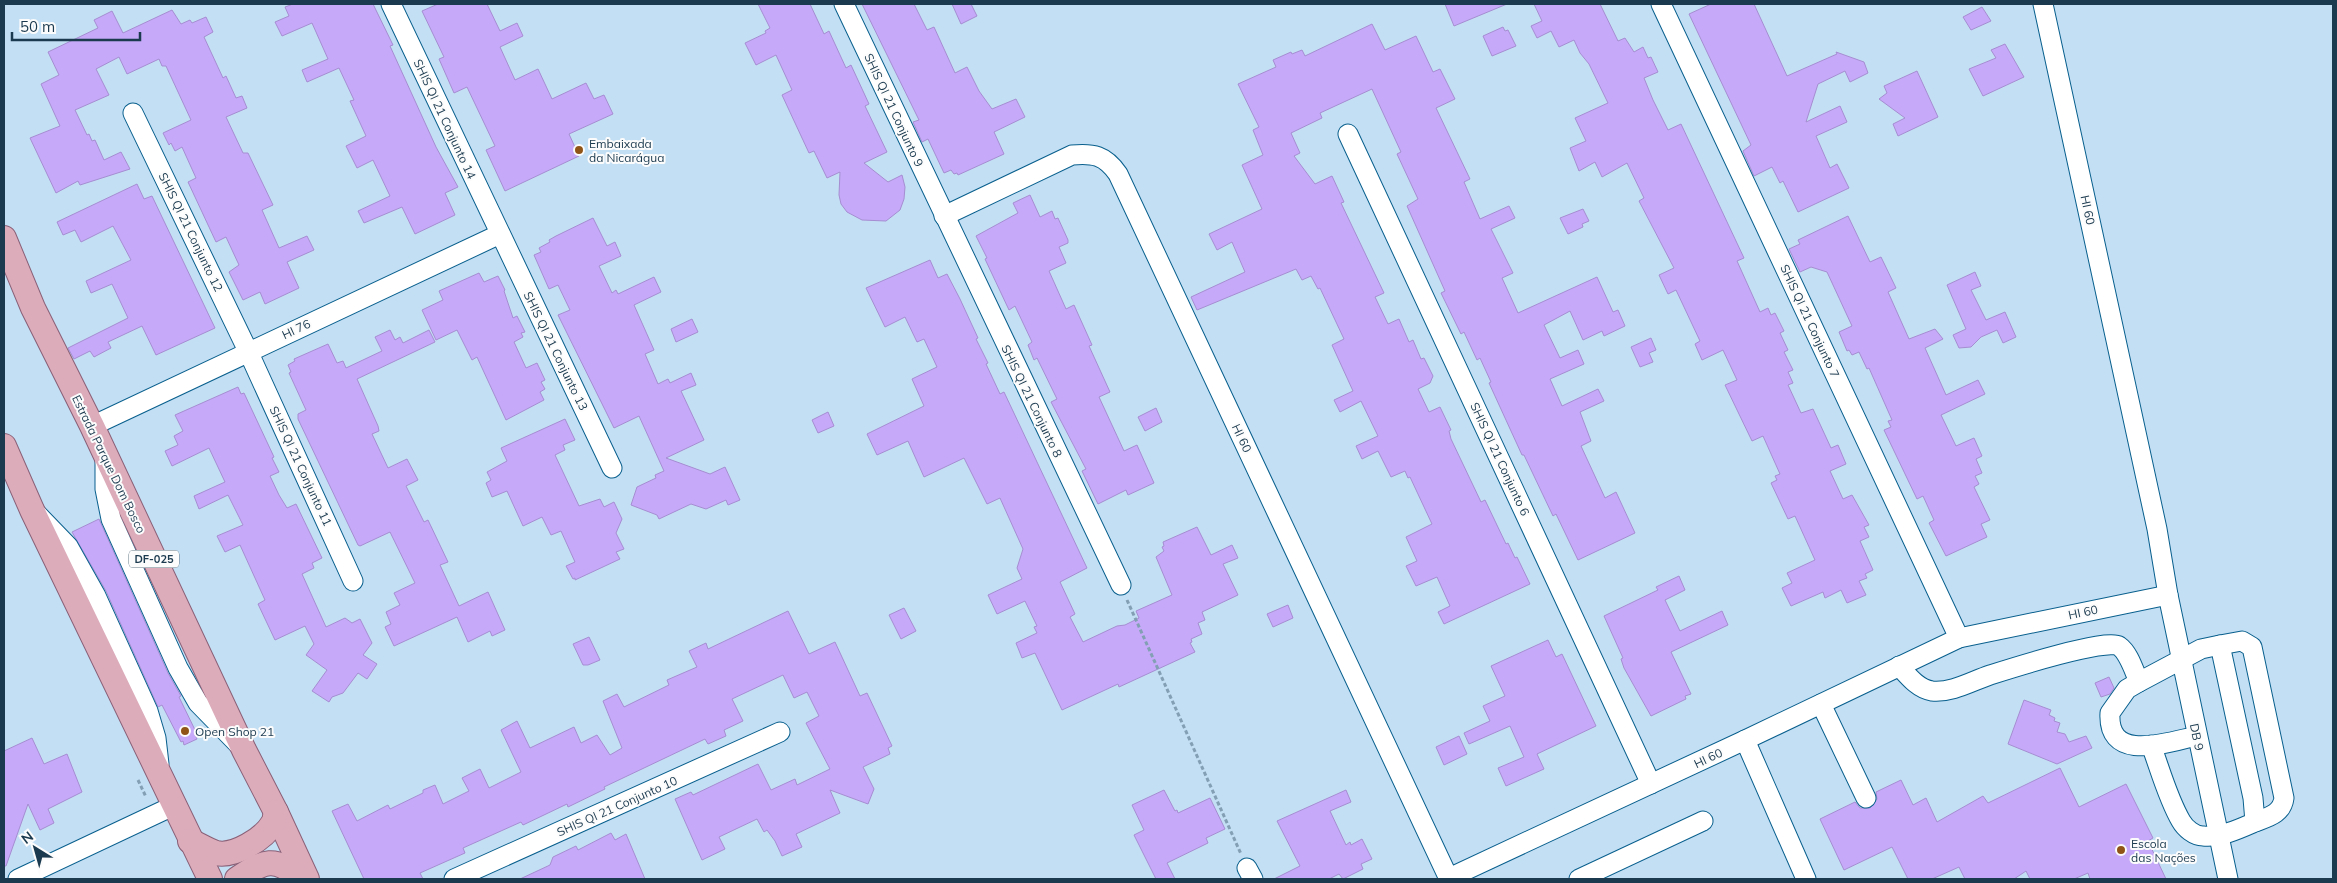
<svg xmlns="http://www.w3.org/2000/svg" width="2337" height="883" font-family="Mulish,sans-serif">
<rect width="100%" height="100%" fill="#c3dff4"/>
<!-- building -->
<g fill="#c6aaf9" stroke="#a68dd2">
<path d="M293 4H373L393 45 390 46 436 147 458 187 445 193 455 215 415 234 402 207 364 223 358 211 390 196 373 160 357 168 346 146 366 136 350 101 354 100 339 68 307 82 302 70 328 59 312 23 282 36 275 22 289 16 285 7Z"/>
<path d="M438 4H487L500 31 517 23 523 36 500 47 515 80 538 69 552 99 586 83 594 99 604 95 613 114 569 134 579 156 505 191 486 150 495 146 467 87 454 93 439 59 444 57 422 11Z"/>
<path d="M758 4H810L824 34 829 31 846 68 851 65 869 104 865 106 887 152 864 163 888 182 902 175 905 187 904 199 900 210 886 221 862 220 847 212 841 204 839 195 840 172 827 178 814 151 809 153 782 95 792 90 776 55 756 65 745 43 766 33 765 31 770 28Z"/>
<path d="M862 4H914L927 30 934 27 955 73 967 67 979 91 992 109 1016 99 1025 117 994 132 1004 154 958 175 957 173 954 174 951 170 944 173 928 139 922 142 913 122 919 120Z"/>
<path d="M952 4H971L977 16 961 24Z"/>
<path d="M1445 4H1507L1454 26Z"/>
<path d="M1534 4H1600L1618 41 1625 38 1634 52 1643 47 1648 58 1651 57 1658 72 1644 78 1653 100 1668 130 1681 124 1744 258 1737 261 1760 312 1768 308 1771 315 1775 313 1784 331 1780 333 1788 350 1784 352 1793 370 1788 372 1793 383 1788 385 1801 413 1813 409 1831 448 1838 445 1846 464 1830 471 1843 499 1852 495 1869 525 1864 527 1869 537 1860 541 1873 570 1865 574 1867 578 1859 581 1866 595 1847 603 1841 590 1825 598 1823 592 1791 606 1782 588 1792 583 1787 573 1815 560 1795 516 1788 519 1771 483 1777 480 1775 476 1780 474 1763 436 1752 441 1725 385 1737 380 1723 350 1702 360 1695 344 1700 341 1676 290 1668 294 1659 275 1674 268 1639 201 1644 198 1627 163 1602 177 1595 162 1579 171 1570 148 1586 141 1575 118 1608 103 1589 64 1580 53 1574 40 1559 47 1551 31 1537 38 1531 26 1542 21Z"/>
<path d="M1711 4H1754L1787 76 1837 54 1836 52 1864 62 1868 73 1850 82 1845 71 1818 84 1806 122 1840 106 1847 122 1816 136 1830 168 1837 164 1849 188 1798 212 1783 181 1780 183 1772 167 1754 176 1743 151 1751 145 1689 14Z"/>
<path d="M1982 7 1991 21 1971 30 1963 17Z"/>
<path d="M172 10 181 24 190 20 192 23 206 17 213 32 204 37 223 78 226 76 236 98 242 96 247 108 226 117 243 153H248L273 205 262 210 279 248 307 236 314 250 287 262 299 288 265 304 260 292 243 300 229 272 239 265 226 237 216 242 188 182 196 178 182 147 175 151 171 143 169 145 163 133 191 120 166 66H162L159 59 127 74 119 57 96 69 109 95 75 110 87 135 89 134 92 141 95 140 104 160 121 152 130 169 80 185 78 181 56 193 30 138 60 126 41 84 59 75 48 52 98 28 94 20 112 11 123 33Z"/>
<path d="M1372 24 1385 50 1416 36 1433 72 1440 69 1455 99 1436 108 1470 179 1464 182 1480 219 1509 206 1515 218 1491 229 1513 273 1502 278 1518 313 1597 277 1613 312 1618 310 1625 326 1604 336 1602 331 1583 340 1570 311 1544 325 1560 358 1578 350 1584 364 1550 379 1562 406 1598 389 1604 401 1580 412 1591 441 1581 446 1605 498 1616 492 1635 533 1578 560 1556 514 1553 516 1524 455H1522L1489 383 1491 382 1480 358 1477 360 1464 332 1461 334 1441 293 1445 291 1407 206 1418 199 1397 154 1401 152 1372 89 1320 113 1322 118 1291 133 1300 153 1294 156 1315 184 1332 176 1344 202 1341 203 1384 293 1375 297 1388 324 1399 319 1409 342 1413 340 1421 359 1424 358 1433 376 1430 383 1418 389 1429 412 1440 407 1451 430 1449 431 1451 439 1481 502 1485 500 1506 544 1508 543 1515 558 1517 557 1530 584 1444 624 1438 612 1450 606 1437 577 1416 586 1406 566 1417 561 1406 537 1432 524 1410 477 1408 478 1405 471 1391 477 1378 451 1362 459 1356 446 1378 436 1361 401 1340 412 1334 400 1353 391 1332 345 1344 339 1320 288 1318 289 1311 276 1302 280 1296 269 1197 310 1191 297 1245 272 1232 242 1217 250 1209 234 1262 209 1242 165 1263 155 1253 130 1259 127 1238 84 1276 67 1273 60 1291 52 1292 54 1302 50 1305 56Z"/>
<path d="M1503 27 1505 31 1508 30 1516 46 1492 56 1483 36Z"/>
<path d="M2005 44 2024 77 1983 96 1969 69 1996 58 1991 50Z"/>
<path d="M1917 71 1938 117 1898 136 1893 124 1905 118 1879 99 1887 93 1884 86Z"/>
<path d="M137 184 144 199 152 196 215 328 156 355 142 326 108 342 111 348 94 357 90 351 74 359 68 348 128 318 112 284 91 293 86 281 131 260 113 226 81 242 75 230 63 235 57 222Z"/>
<path d="M1030 195 1040 217 1052 211 1055 219 1058 218 1068 240V243L1059 247 1066 263 1049 271 1066 309 1074 305 1092 345 1089 346 1110 392 1099 397 1124 451 1137 445 1154 483 1128 495 1126 490 1098 504 1082 471 1086 469 1051 402 1057 399 1037 358 1034 360 1028 345 1032 342 1015 306 1009 310 985 259 987 258 976 236 1018 213 1013 203Z"/>
<path d="M1583 209 1589 221 1582 224 1583 227 1568 234 1560 218Z"/>
<path d="M1848 216 1870 262 1881 257 1896 288 1888 292 1909 339 1935 329 1943 339 1925 348 1946 395 1978 380 1985 394 1941 415 1956 446 1974 438 1982 456 1976 459 1982 473 1975 476 1979 484 1974 487 1990 520 1981 524 1987 537 1946 556 1929 523 1934 520 1923 496 1917 499 1884 430 1891 427 1888 421 1892 420 1869 368 1867 369 1859 352 1852 355 1849 350 1847 351 1839 332 1852 326 1827 272 1811 267 1800 272 1789 249 1800 244 1798 240Z"/>
<path d="M593 218 607 246 615 242 621 256 599 266 612 293 616 290 618 294 654 277 661 292 634 305 654 350 645 354 658 384 668 379 670 383 691 373 696 385 681 391 704 440 666 458 710 474 725 467 740 500 728 505 726 500 706 509 691 504 659 519 657 515 631 505 637 487 656 478 655 475 664 471 639 416 614 428 558 315 570 310 558 285 549 289 534 255 541 252 539 248 550 242 549 240 556 236Z"/>
<path d="M930 260 938 278 947 274 960 299 978 338 976 339 988 363 986 364 1000 394 1004 392 1087 568 1060 582 1075 614 1070 617 1083 642 1117 626 1125 625 1139 618 1136 611 1172 595 1156 557 1164 551 1162 547 1164 546 1163 542 1197 527 1211 555 1232 545 1238 558 1223 564 1238 595 1202 612 1205 620 1198 623 1202 634 1191 639 1192 642 1190 643 1195 652 1119 687 1118 684 1062 710 1035 653 1022 658 1016 643 1037 633 1034 627 1037 626 1025 601 997 614 988 595 1022 579 1017 568 1023 549 1000 498 987 504 964 458 924 477 908 441 877 455 867 434 924 406 912 379 937 367 924 339 917 342 905 317 885 327 866 288Z"/>
<path d="M1975 272 1981 286 1971 290 1986 320 2005 312 2016 337 2003 343 1997 330 1981 337 1971 347 1959 348 1953 335 1966 329 1947 285Z"/>
<path d="M479 273 484 282 498 276 505 290 504 291 513 318 517 316 525 332 521 333 523 337 514 342 526 368 537 363 545 380 541 382 545 389 540 392 544 400 506 420 477 357 472 360 457 330 436 340 422 310 443 300 439 291Z"/>
<path d="M692 319 698 332 676 342 671 329Z"/>
<path d="M390 330 395 340 400 337 403 343 429 330 435 342 357 379 378 426 379 431 372 434 388 468 407 459 418 480 406 486 424 522 428 520 448 562 440 565 459 606 488 592 505 630 492 636 490 631 468 642 457 617 394 646 385 627 391 624 386 612 400 605 394 593 415 583 390 532 360 546 358 545 298 419V414L306 410 289 373 291 372 288 365 295 361 294 359 328 344 337 363 343 361 346 368 382 351 375 337Z"/>
<path d="M1651 338 1656 350 1649 353 1653 362 1640 367 1631 347Z"/>
<path d="M238 387 241 394 244 393 274 457 272 458 279 472 270 476 279 495 287 508 296 504 322 558 312 563 314 568 302 574 326 627 345 618 352 623 360 619 372 643 363 655 377 664 367 679 358 673 343 693 332 697 329 702 312 691 327 670 306 655 314 644 305 626 275 640 258 604 265 600 240 545 225 552 217 536 243 525 228 495 199 509 194 496 225 482 209 448 172 466 165 451 178 445 174 436 183 431 175 415Z"/>
<path d="M1156 408 1162 422 1145 431 1138 417Z"/>
<path d="M828 412 834 426 818 433 812 420Z"/>
<path d="M565 419 575 440 563 445 565 450 555 455 579 506 600 499 604 507 614 502 622 519 616 533 624 549 616 552 620 559 575 580V578L573 579 566 566 575 562 561 531 551 535 542 517 523 526 507 491 492 497 486 483 491 480 487 472 507 461 501 448Z"/>
<path d="M99 519 168 673 181 696 179 697 197 734 195 735 197 739 184 745 183 741 181 742 162 705 158 707 106 591 72 532Z"/>
<path d="M1679 576 1685 590 1665 600 1680 631 1722 611 1728 625 1671 652 1691 694 1685 696 1686 699 1651 716 1624 668 1621 659 1623 658 1604 616 1658 590 1656 587Z"/>
<path d="M1288 605 1293 618 1273 627 1267 614Z"/>
<path d="M904 608 916 631 901 639 889 615Z"/>
<path d="M788 611 809 654 835 642 860 696 867 693 892 746 888 748 890 754 863 767 874 789 868 804 830 790 840 813 796 834 802 847 782 856 775 841 767 830 764 832 757 819 719 837 725 849 702 860 675 799 691 792 693 795 758 764 771 790 795 779 797 785 830 769 806 723 819 716 807 692 794 698 783 675 732 699 743 721 724 730 726 736 708 744 705 739 604 787 605 789 568 807 567 804 523 825 521 822 463 848 465 853 420 873 423 879H364L332 811 348 804 357 821 388 805 390 809 423 793V790L435 785 443 804 469 791 462 778 480 769 489 788 521 772 501 730 517 721 530 748 574 727 581 743 597 735 610 755 622 748 603 701 617 694 624 707 669 685 667 680 697 667 689 651 706 643 708 649Z"/>
<path d="M589 637 600 660 588 665H583L573 644Z"/>
<path d="M1548 640 1556 657 1562 654 1596 726 1537 754 1544 769 1506 786 1498 768 1524 757 1510 726 1469 744 1464 733 1490 721 1483 706 1505 696 1491 666Z"/>
<path d="M2109 677 2114 688 2110 694 2101 697 2095 683Z"/>
<path d="M2024 700 2051 710 2049 715 2055 718 2054 721 2060 723 2057 732 2065 734 2069 742 2086 736 2092 748 2057 764 2008 744Z"/>
<path d="M1459 736 1467 754 1444 765 1436 747Z"/>
<path d="M32 738 44 764 67 754 82 792 48 809 54 823 40 830 28 804 6 866H4V751Z"/>
<path d="M2060 768 2079 807 2126 784 2153 838 2148 841 2166 879H2090L2088 873 2074 879H2030L2026 871 2014 879H1965L1959 867 1932 879H1908L1892 847 1844 870 1820 819 1855 802 1860 808H1870L1877 799 1876 792 1901 780 1913 805 1926 798 1937 822 1983 796 1988 803Z"/>
<path d="M1164 790 1175 811 1177 810 1178 813 1210 798 1225 829 1206 838 1208 843 1167 863 1175 879H1156L1134 835 1144 830 1132 805Z"/>
<path d="M1346 790 1351 802 1330 811 1346 845 1350 842 1351 845 1362 839 1372 859 1361 864 1363 869 1343 879 1339 874 1329 879H1274L1300 866 1277 821Z"/>
<path d="M611 833 615 840 626 834 645 879H520L550 865 553 857 576 846 578 850Z"/>
</g>
<g fill="none" stroke-linecap="round" stroke-linejoin="round">
<!-- minor casing -->
<g stroke="#085f8d" stroke-width="21">
<g id="minor">
<path d="M391 4 612 468"/>
<path d="M844 4 1121 585"/>
<path d="M1661 4 1959 638"/>
<path d="M2043 4 2157 529 2168 595 2228 879"/>
<path d="M133 113 248 351 353 581"/>
<path d="M1348 134 1651 784"/>
<path d="M944 216 1072 155C1093 153 1105 155 1118 174L1449 879"/>
<path d="M92 426 500 234"/>
<path d="M105 456V489L111 519 178 668 198 703 238 744"/>
<path d="M37 514 68 546 96 596 148 711 156 738 159 764"/>
<path d="M2220 645 2242 641 2252 647 2284 798C2282 814 2268 817 2255 822"/>
<path d="M1899 666C1908 676 1918 689 1932 691 1952 693 1972 681 1990 675 2009 669 2106 638 2119 646 2129 653 2134 671 2139 682"/>
<path d="M1821 704 1866 798"/>
<path d="M1745 740 1806 879"/>
<path d="M2151 745C2160 769 2168 799 2181 821 2185 828 2194 836 2203 836 2220 838 2239 829 2255 822L2253 798 2220 645 2201 649 2139 682 2127 689 2110 713C2107 764 2168 742 2197 736"/>
<path d="M1247 868 1253 879"/>
<path d="M1449 878 1745 740 1959 638 2168 595"/>
<path d="M18 879 173 806"/>
<path d="M454 879 780 732"/>
<path d="M1579 879 1703 821"/>
</g>
</g>
<!-- major casing -->
<g stroke="#896077" stroke-width="26">
<g id="major">
<path d="M4 238 33 308 92 426 244 750 276 812 307 879"/>
<path d="M4 446 32 510 210 879"/>
<path d="M190 841C198 844 207 850 216 853 234 857 264 839 273 823 275 820 275 815 276 812"/>
<path d="M237 879C263 861 276 855 300 879"/>
</g>
</g>
<!-- path -->
<g stroke="#829fb4" stroke-width="3" stroke-dasharray="4 2.5" stroke-linecap="butt">
<path d="M1127 600 1241 854"/>
<path d="M138 780 146 797"/>
</g>
<!-- minor -->
<use href="#minor" stroke="#fff" stroke-width="19"/>
<!-- major -->
<use href="#major" stroke="#dcacbb" stroke-width="24"/>
</g>
<!-- markers -->
<g fill="#915417" stroke="#fcfcfc" stroke-width="2">
<circle cx="579" cy="150" r="5"/>
<circle cx="185" cy="731" r="5"/>
<circle cx="2121" cy="850" r="5"/>
</g>
<g text-anchor="middle" dominant-baseline="central" stroke-width="4" stroke-linejoin="round" paint-order="stroke">
<!-- shield labels -->
<rect fill="#fcfcfc" stroke="#5e7483" stroke-width="1" x="129" y="550.5" width="50" height="17" rx="4"/>
<g font-size="11" font-weight="bold" fill="#1b3a4f">
<text x="154" y="559">DF-025</text>
</g>
<!-- street labels -->
<g font-size="12" fill="#1b3a4f" stroke="#fcfcfc">
<text transform="translate(894 110) rotate(65)">SHIS QI 21 Conjunto 9</text>
<text transform="translate(445 119) rotate(65)">SHIS QI 21 Conjunto 14</text>
<text transform="translate(2088 210) rotate(78)">HI 60</text>
<text transform="translate(191 232) rotate(64)">SHIS QI 21 Conjunto 12</text>
<text transform="translate(1810 321) rotate(65)">SHIS QI 21 Conjunto 7</text>
<text transform="translate(296 329) rotate(-25)">HI 76</text>
<text transform="translate(556 351) rotate(64)">SHIS QI 21 Conjunto 13</text>
<text transform="translate(1032 401) rotate(64)">SHIS QI 21 Conjunto 8</text>
<text transform="translate(1242 438) rotate(65)">HI 60</text>
<text transform="translate(1500 459) rotate(65)">SHIS QI 21 Conjunto 6</text>
<text transform="translate(109 464) rotate(64)">Estrada Parque Dom Bosco</text>
<text transform="translate(301 466) rotate(65)">SHIS QI 21 Conjunto 11</text>
<text transform="translate(2083 612) rotate(-12)">HI 60</text>
<text transform="translate(2197 737) rotate(78)">DB 9</text>
<text transform="translate(1708 758) rotate(-25)">HI 60</text>
<text transform="translate(617 806) rotate(-24)">SHIS QI 21 Conjunto 10</text>
</g>
<!-- poi labels -->
<g font-size="12" fill="#1b3a4f" stroke="#fcfcfc" text-anchor="start">
<text x="589" y="143">Embaixada<tspan x="589" dy="14">da Nicarágua</tspan></text>
<text x="195" y="731">Open Shop 21</text>
<text x="2131" y="843">Escola<tspan x="2131" dy="14">das Nações</tspan></text>
</g>
</g>
<!-- border -->
<rect width="2337" height="883" fill="none" stroke="#1b3a4f" stroke-width="10"/>
<!-- north arrow -->
<g transform="translate(35 848) rotate(323)" stroke="#fcfcfc" stroke-width="4" paint-order="stroke">
<path d="M0-4L9 19L0 12L-9 19Z" fill="#1b3a4f"/>
<text y="-8" font-size="14" font-weight="bold" text-anchor="middle" fill="#1b3a4f">N</text>
</g>
<!-- scale -->
<path d="M12 32v8h128v-8" fill="none" stroke="#1b3a4f" stroke-width="2.5"/>
<text x="20" y="32" font-size="15" fill="#1b3a4f" stroke="#fcfcfc" stroke-width="4" paint-order="stroke">50 m</text>
</svg>
